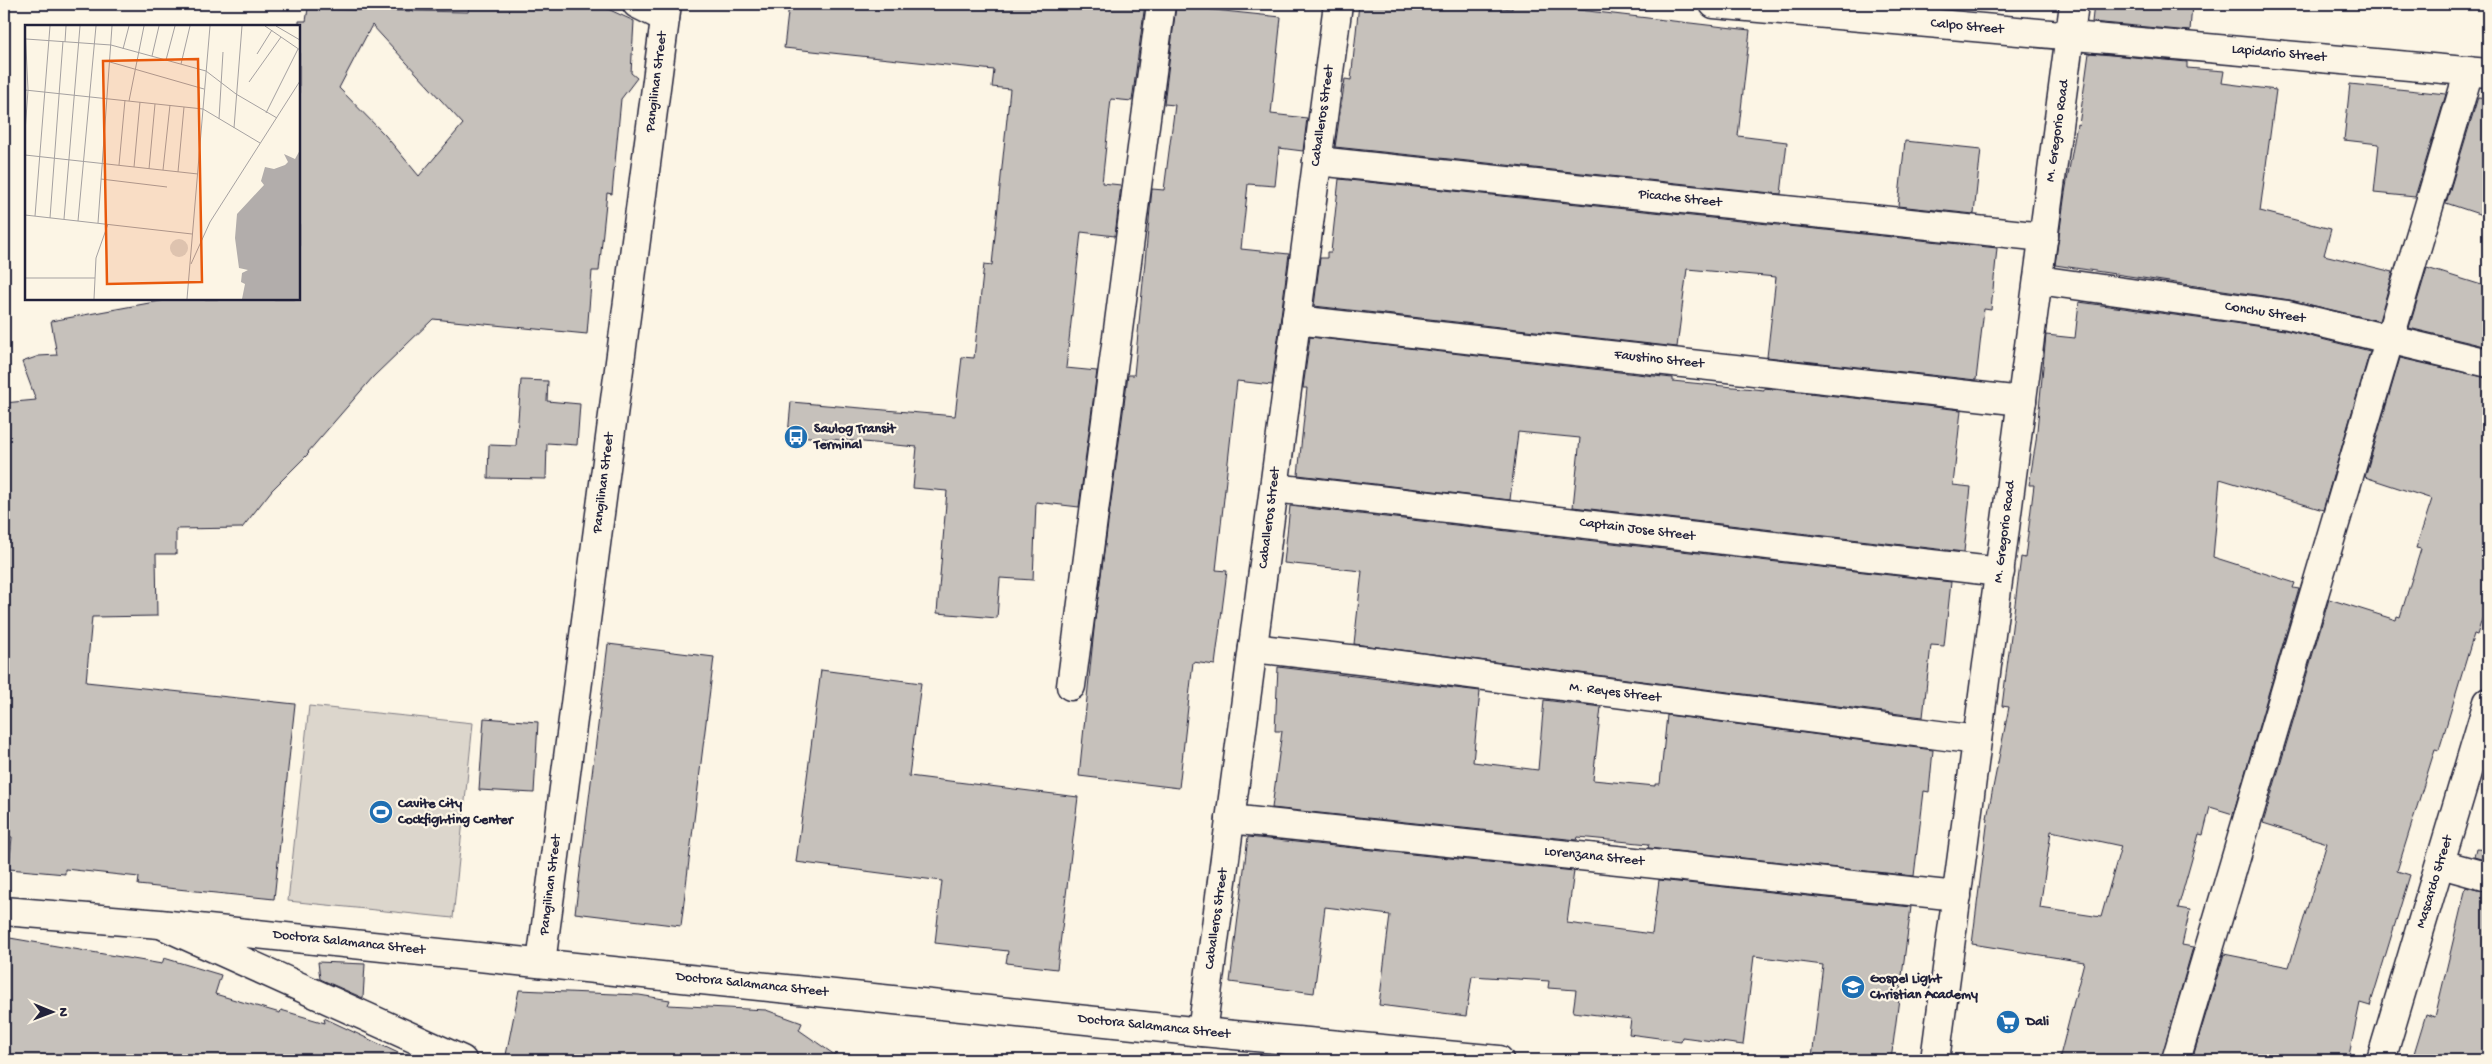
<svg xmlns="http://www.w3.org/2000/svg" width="2492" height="1064" font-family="'Gochi Hand',sans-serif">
<rect width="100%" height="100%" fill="#fcf5e5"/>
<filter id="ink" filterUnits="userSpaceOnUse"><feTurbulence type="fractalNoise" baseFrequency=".02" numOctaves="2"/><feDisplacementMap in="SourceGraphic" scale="10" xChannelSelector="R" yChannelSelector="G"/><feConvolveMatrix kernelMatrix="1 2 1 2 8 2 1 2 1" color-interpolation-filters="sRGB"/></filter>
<g filter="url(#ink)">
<!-- green -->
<path fill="#dcd6cc" stroke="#7f7c84" d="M309 706 473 723 453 918 288 901Z"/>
<!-- building -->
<g fill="#c6c1bb" stroke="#22223b" fill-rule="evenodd">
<path d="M470 4H597L634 21 631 73 637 78 621 99 612 194 607 193 599 271H592L587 334 433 319 373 377 308 452 309 453 272 490 242 528 176 529V554H156L157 616 92 617 86 682 295 704 274 899 138 885 139 877 65 869V874L9 869 12 837 4 836V403L36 400 22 362 39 356 57 355 51 321 171 299H299V21H306L308 9 468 12ZM372 25 463 124 419 176 385 135 339 88Z"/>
<path d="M789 4H1145L1132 101 1111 99 1102 183 1121 185 1115 236 1081 232 1066 368 1097 371 1079 507 1036 502 1033 580 1000 578 997 618 937 613 947 491 913 488 917 447 788 435 791 402 955 416 962 357 974 358 984 264 992 265 1010 89 992 87 994 70 784 48Z"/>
<path d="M1359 4H1464L1512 9V4H1528L1750 30 1738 136 1787 142 1781 194 1335 147 1345 79 1351 80Z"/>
<path d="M2094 4H2192L2190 31 2092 22Z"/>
<path d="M1176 6 1281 17 1271 114 1307 118 1303 151 1279 148 1275 186 1248 184 1241 249 1289 254 1272 385 1237 381 1216 570 1227 571 1215 665 1193 662 1179 788 1079 776 1095 620 1128 375H1134L1152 189 1164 190 1175 105 1164 104Z"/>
<path d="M2089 53 2187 62V68L2224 71 2222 83 2276 90 2260 211 2331 229 2324 255 2393 272 2379 321 2290 300 2055 265 2065 193 2077 124 2079 125Z"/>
<path d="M2350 84 2446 94 2415 197 2374 193 2379 144 2344 140Z"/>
<path d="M2478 97 2488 98V217L2446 203Z"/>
<path d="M1905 141 1981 149 1974 214 1898 206Z"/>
<path d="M1339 179 1997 248 1991 310 1984 309 1976 380 1767 357 1776 277 1687 269 1677 347 1314 306 1320 258H1327V252H1331Z"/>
<path d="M2427 268 2488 287V347L2409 328Z"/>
<path d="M2079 302 2285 330 2370 351 2323 510 2220 479 2213 557 2295 583 2293 588 2299 589 2233 814 2210 807 2203 835 2199 834 2178 908 2190 910 2182 945 2193 947 2161 1060H2059L2084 962 1972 944 1988 818H1987L2009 707 2002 706 2021 557 2025 558 2034 485H2029L2036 441 2046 335 2075 338ZM2051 831 2121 846 2101 917 2040 908Z"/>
<path d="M1310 337 1672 378V381L1764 390V388L1961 410 1953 485 1971 487 1964 552 1573 507 1580 438 1518 432 1510 500 1298 475 1307 388H1303Z"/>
<path d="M2400 358 2488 378V600L2477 635 2474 634 2439 750 2435 749 2397 871 2410 875 2370 1006 2360 1003 2348 1060H2192L2224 954 2289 967 2327 843 2263 823 2329 599 2396 620 2397 616 2400 617 2421 549 2416 548 2432 499 2365 477Z"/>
<path d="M521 380 548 381 547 401 580 404 577 445 547 443 546 479 488 478 489 445 516 446Z"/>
<path d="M1290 506 1951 582 1944 646 1931 645 1923 717 1354 644 1362 571 1284 563Z"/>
<path d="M608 644 714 657 681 926 575 913Z"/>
<path d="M1278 667 1480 691 1473 762 1538 770 1544 700 1601 707 1593 780 1655 786V784H1660L1667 715 1933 750 1929 792 1924 791 1914 876 1648 848 1649 844 1578 837 1577 840 1272 808 1282 731H1275Z"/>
<path d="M821 670 921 683 909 776 1078 797 1057 969 1006 963 1008 951 935 943 942 881 796 862Z"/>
<path d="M484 718 538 722 534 793 479 790Z"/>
<path d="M1248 837 1574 871 1567 923 1652 934 1659 880 1911 907 1891 1060 1812 1058 1823 965 1754 956 1743 1045 1682 1037 1681 1041 1629 1034 1631 1019 1573 1012 1576 990 1548 988 1549 981 1472 976 1466 1016 1379 1005 1390 915 1325 907 1314 993 1230 982Z"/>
<path d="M2476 848 2488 849V861L2474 857Z"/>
<path d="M2466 887 2488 892V1060H2412L2426 1014 2435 1017Z"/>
<path d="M4 937 162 964 164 958 221 975 215 994 280 1013 281 1010 325 1023 324 1018 413 1060H4Z"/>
<path d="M318 962 365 964 363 998 320 979Z"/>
<path d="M519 990 639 995 670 1000 668 1005 766 1010 802 1023 799 1030 842 1060H505Z"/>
</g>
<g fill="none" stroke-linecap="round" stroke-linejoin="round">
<!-- street casing -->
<g stroke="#22223b" stroke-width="31">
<g id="street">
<path d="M637 4 665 18"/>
<path d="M1714 4 2488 73"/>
<path d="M1317 161 2044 237"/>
<path d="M2038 280 2288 315 2488 363"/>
<path d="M1296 320 2022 401"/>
<path d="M1274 488 2000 572"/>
<path d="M1253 648 1385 663 1977 740"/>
<path d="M1071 686 1161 4"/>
<path d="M1230 819 1957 896"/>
<path d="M2441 864 2488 877"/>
<path d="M165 926 462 1060"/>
<path d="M1202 1032 1338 4"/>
<path d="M2176 1060 2469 71"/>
<path d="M2381 1060 2488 702"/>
</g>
</g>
<!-- secondary casing -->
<g stroke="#22223b" stroke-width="31">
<g id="secondary">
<path d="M4 911 160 924 1202 1032 1499 1060"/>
<path d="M541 963 667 4"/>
<path d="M1935 1060 2074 4"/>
</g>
</g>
<!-- street -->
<use href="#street" stroke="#fcf5e5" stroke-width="28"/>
<!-- secondary -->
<use href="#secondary" stroke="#fcf5e5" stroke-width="28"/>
</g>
</g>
<!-- icons -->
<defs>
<g id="bus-disc" transform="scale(1.25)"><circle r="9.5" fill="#1f6fb2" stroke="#fcf5e5"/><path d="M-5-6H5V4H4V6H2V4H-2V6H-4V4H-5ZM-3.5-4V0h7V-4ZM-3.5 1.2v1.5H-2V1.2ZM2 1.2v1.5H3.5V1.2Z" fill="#fff"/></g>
<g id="stadium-disc" transform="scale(1.25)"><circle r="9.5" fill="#1f6fb2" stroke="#fcf5e5"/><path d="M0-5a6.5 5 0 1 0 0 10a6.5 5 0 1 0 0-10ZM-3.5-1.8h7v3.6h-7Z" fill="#fff"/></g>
<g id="school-disc" transform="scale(1.25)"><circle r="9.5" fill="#1f6fb2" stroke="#fcf5e5"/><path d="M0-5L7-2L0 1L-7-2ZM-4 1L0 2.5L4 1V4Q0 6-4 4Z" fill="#fff"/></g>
<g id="supermarket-disc" transform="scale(1.25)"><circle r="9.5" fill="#1f6fb2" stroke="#fcf5e5"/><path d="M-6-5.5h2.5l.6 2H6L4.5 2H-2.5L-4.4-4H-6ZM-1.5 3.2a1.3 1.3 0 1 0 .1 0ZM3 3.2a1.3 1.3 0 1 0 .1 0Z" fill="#fff"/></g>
</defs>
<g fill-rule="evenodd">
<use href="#bus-disc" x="796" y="437"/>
<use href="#stadium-disc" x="381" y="812"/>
<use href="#school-disc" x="1853" y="987"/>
<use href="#supermarket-disc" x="2008" y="1022"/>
</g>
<g text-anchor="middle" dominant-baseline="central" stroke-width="4.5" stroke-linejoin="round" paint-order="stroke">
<!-- street labels -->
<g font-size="14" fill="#22223b" stroke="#fcf5e5">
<text transform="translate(1967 27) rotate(5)">Calpo Street</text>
<text transform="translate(2279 54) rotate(5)">Lapidario Street</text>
<text transform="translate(657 82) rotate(-83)">Pangilinan Street</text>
<text transform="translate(1323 116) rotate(-82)">Caballeros Street</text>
<text transform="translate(2058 131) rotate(-82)">M. Gregorio Road</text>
<text transform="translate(1680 199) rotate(6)">Picache Street</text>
<text transform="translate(2265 313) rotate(9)">Conchu Street</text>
<text transform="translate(1659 360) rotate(6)">Faustino Street</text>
<text transform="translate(604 483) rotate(-83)">Pangilinan Street</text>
<text transform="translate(1270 518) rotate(-83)">Caballeros Street</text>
<text transform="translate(1637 530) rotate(7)">Captain Jose Street</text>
<text transform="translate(2005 532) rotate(-83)">M. Gregorio Road</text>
<text transform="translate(1615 693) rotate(7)">M. Reyes Street</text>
<text transform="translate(1594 857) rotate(6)">Lorenzana Street</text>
<text transform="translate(2435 882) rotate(-73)">Mascardo Street</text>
<text transform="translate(551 885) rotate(-83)">Pangilinan Street</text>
<text transform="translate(1217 919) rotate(-82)">Caballeros Street</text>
<text transform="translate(349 943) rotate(6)">Doctora Salamanca Street</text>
<text transform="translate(752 985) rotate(6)">Doctora Salamanca Street</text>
<text transform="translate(1154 1027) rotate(6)">Doctora Salamanca Street</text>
</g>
<!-- poi labels -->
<g font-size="14" font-weight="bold" fill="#22223b" stroke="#fcf5e5" text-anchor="start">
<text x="814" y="429">Saulog Transit<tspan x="814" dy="16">Terminal</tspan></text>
<text x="398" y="804">Cavite City<tspan x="398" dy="16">Cockfighting Center</tspan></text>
<text x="1870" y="979">Gospel Light<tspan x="1870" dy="16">Christian Academy</tspan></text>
<text x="2026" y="1022">Dali</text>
</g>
</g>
<!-- overview -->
<g transform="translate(25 25)">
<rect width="275" height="275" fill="#fcf5e5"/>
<path d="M145 223a9 9 0 1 1 18 0a9 9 0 1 1-18 0Z" fill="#dcd6cc"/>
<path d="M275 125V274H217L220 259 216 257 217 248 223 245 214 243 210 213 212 189 239 160 236 156 240 142 249 144 260 140 263 137 259 129 270 134Z" fill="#b2adab"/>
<path fill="none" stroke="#a5a1a1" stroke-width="1" d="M185 1 178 84 235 118M240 1 275 25M251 1 275 15M1 14 86 20 181 46 211 69 252 93M40 17 41 1M98 24 104 1M232 29 247 5M127 31 134 1M141 35 150 1M85 37 179 64M156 39 165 1M224 57 256 12M0 65 178 84 162 274M104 76 119 1M241 88 273 24M194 94 198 27M209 103 217 1M0 107 3 65 0 1M0 130 173 149M94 140 100 75M109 142 115 77M124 144 130 79M138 145 145 80M153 147 159 82M76 154 142 162M0 190 167 209M10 191 25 1M25 193 38 16M39 194 55 1M53 196 71 1M73 198 87 1M166 239 185 197 275 56M0 253H70M69 274 71 233 83 199"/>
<path fill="#e8590c" fill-opacity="0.15" stroke="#e8590c" stroke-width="2.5" d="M173 34 177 257 82 259 78 36Z"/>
<rect width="275" height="275" fill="none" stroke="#22223b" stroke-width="2.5"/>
</g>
<!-- margin -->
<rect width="2492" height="1064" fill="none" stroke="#fcf5e5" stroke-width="20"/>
<rect x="10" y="10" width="2472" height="1044" fill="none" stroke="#22223b" stroke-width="2" filter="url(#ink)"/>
<!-- north arrow -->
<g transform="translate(52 1012) rotate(91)" stroke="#fcf5e5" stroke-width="4" paint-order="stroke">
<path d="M0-4L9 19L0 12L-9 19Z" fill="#22223b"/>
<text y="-8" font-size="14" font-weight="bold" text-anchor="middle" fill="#22223b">N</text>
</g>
</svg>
